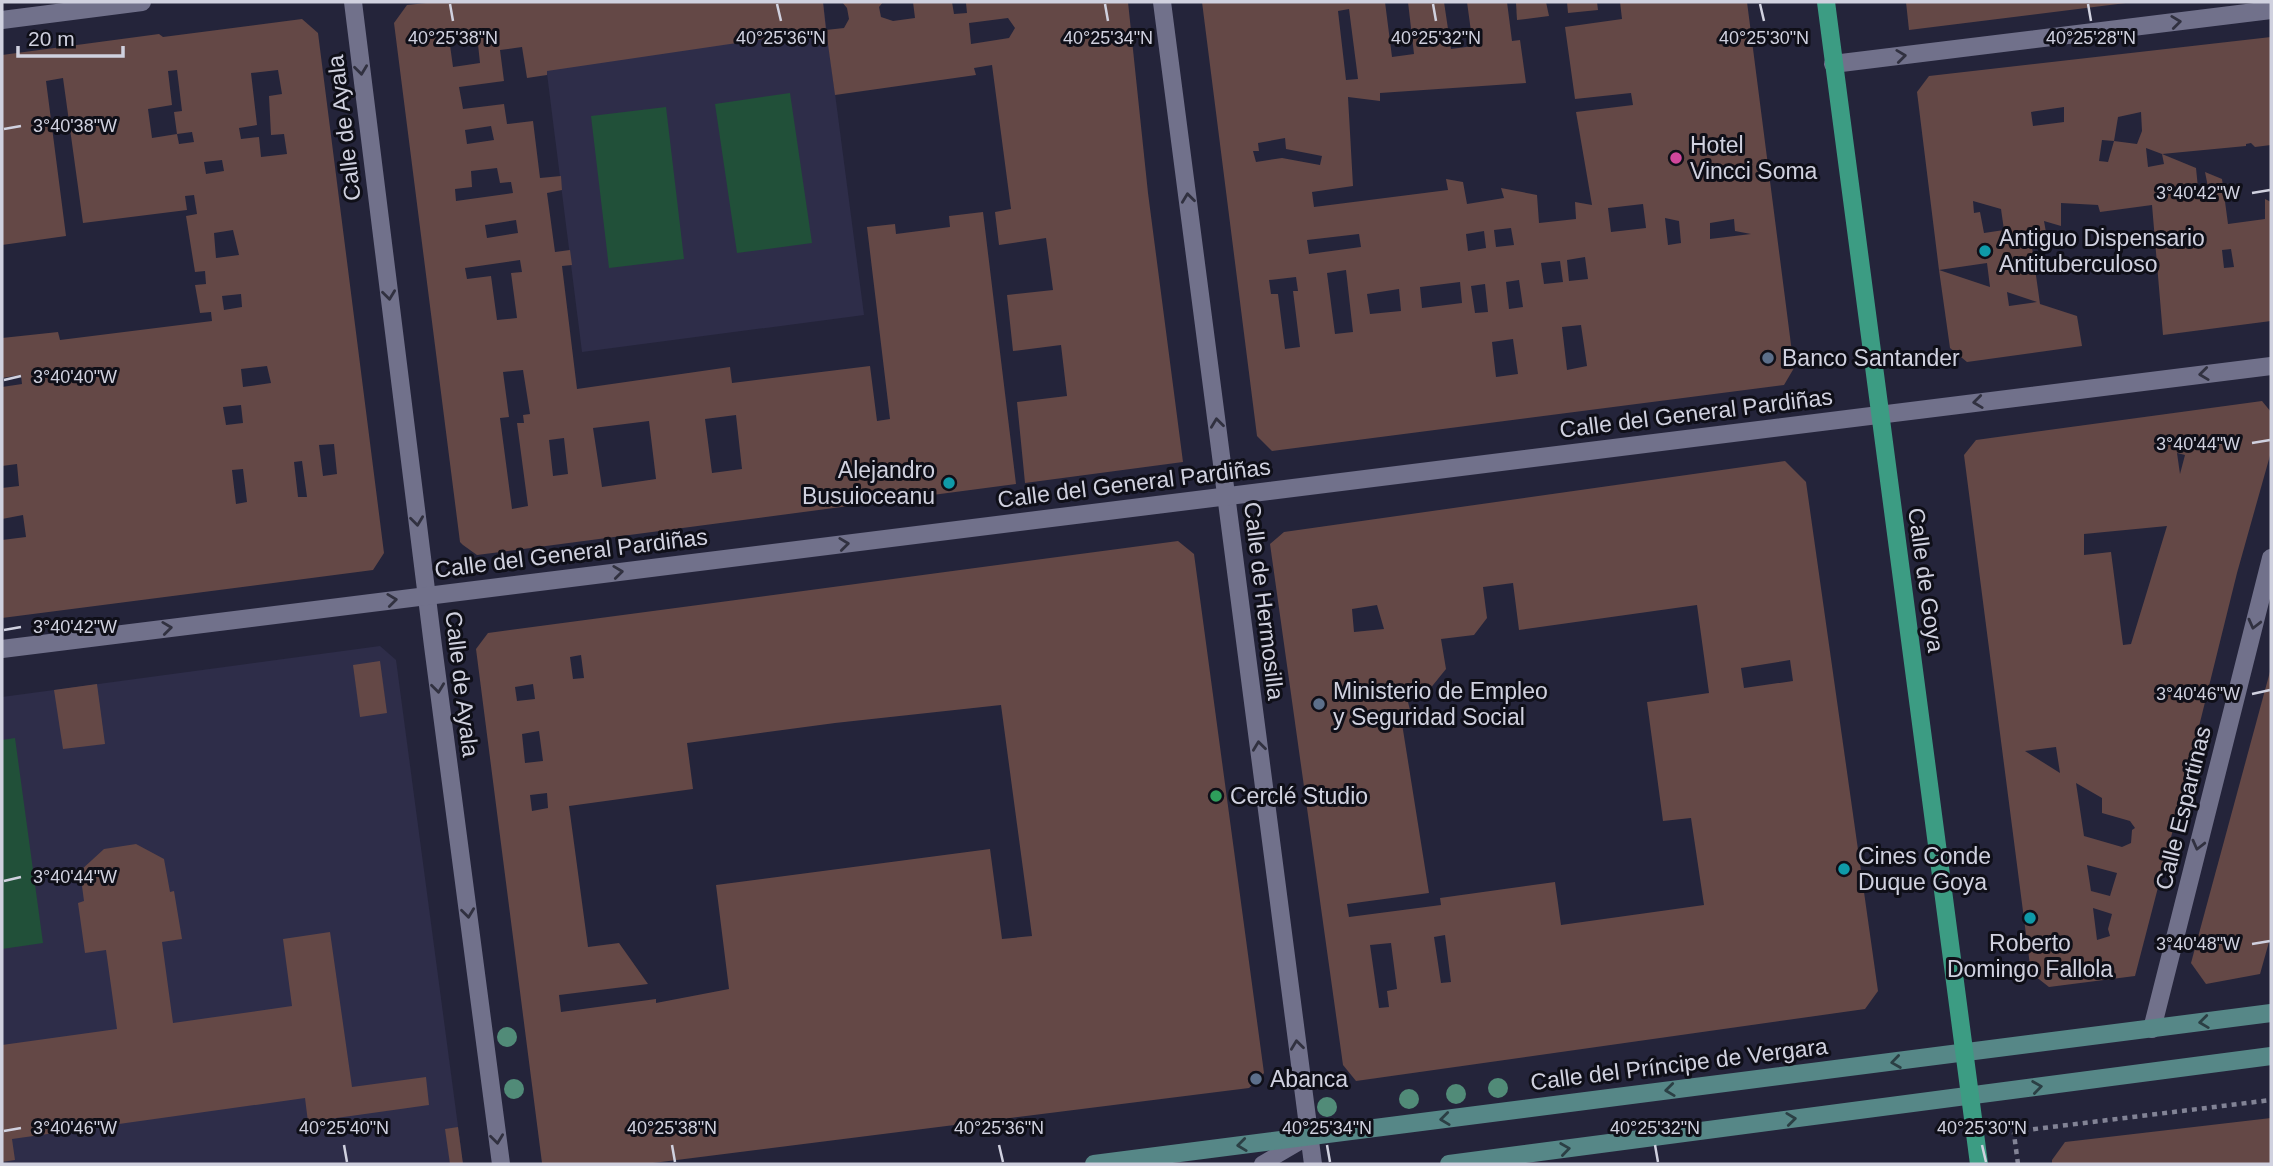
<svg xmlns="http://www.w3.org/2000/svg" width="2273" height="1166" font-family="Arial,sans-serif">
<rect width="100%" height="100%" fill="#24243a"/>
<!-- built -->
<g fill="#2e2d49">
<path d="M538 2H823L864 315 582 352Z"/>
<path d="M380 646 396 660 463 1164H2V697Z"/>
</g>
<!-- green -->
<g fill="#215039">
<path d="M790 93 812 243 737 253 715 104Z"/>
<path d="M666 107 684 259 609 268 591 116Z"/>
<path d="M15 738 43 943 2 949V740Z"/>
</g>
<!-- building -->
<g fill="#644846" fill-rule="evenodd">
<path d="M436 2H823L826 30 547 71V75L527 78 522 47 500 50 504 81 459 87 463 109 504 104 507 124 533 121 540 178 561 176 562 190 547 193 555 252 570 250 572 265 562 266 577 389 730 367 732 383 870 366 877 421 890 419 867 227 895 224 896 234 950 227 949 216 983 212 1016 484 477 555 463 545 460 542 394 23 407 5ZM477 35 480 63 453 67 449 38ZM491 126 494 140 467 144 465 130ZM497 168 500 183 511 182 513 193 456 201 455 189 472 187 471 171ZM516 220 518 233 487 238 485 225ZM520 260 522 272 511 273 517 318 497 320 491 276 467 279 465 268ZM523 370 530 414 523 415 524 423H517L528 506 512 509 500 418 509 417 503 372ZM736 415 742 469 712 473 705 419ZM649 421 656 479 602 487 593 428ZM564 438 568 474 553 476 549 440Z"/>
<path d="M842 2H883L879 7 881 17 893 21 915 18 913 2H952L954 14 967 13 966 3 975 2H1128L1148 193 1183 462 1025 483 1017 402 1067 396 1061 345 1013 351 1007 295 1053 290 1046 238 999 245 995 212 1011 209 992 65 974 68 976 75 835 95 826 30 844 28 849 19 847 8ZM1008 18 1015 28 1009 38 971 44 969 23Z"/>
<path d="M1202 2H1385L1392 57 1414 54 1408 2H1444L1451 49 1473 46 1467 2H1507L1512 41 1520 40 1526 83 1380 93V101L1348 97 1353 186 1312 192 1314 207 1448 190 1446 179 1463 182 1467 204 1504 198 1501 188 1537 195 1539 223 1576 219 1575 202 1592 205 1576 112 1633 105 1631 93 1575 99 1565 27 1622 19 1620 2H1747L1794 368 1784 385 1272 451 1257 436ZM1349 9 1358 79 1346 80 1338 11ZM1285 138 1286 149 1322 156 1320 165 1282 158 1256 162 1253 151H1259L1258 143ZM1643 204 1646 228 1611 232 1608 208ZM1665 218 1679 221 1681 243 1668 245ZM1734 219 1735 231 1751 234 1710 239V223ZM1511 228 1514 245 1496 247 1494 230ZM1484 231 1486 248 1468 251 1466 234ZM1359 234 1361 247 1309 254 1307 240ZM1585 257 1588 279 1569 281 1567 260ZM1560 261 1563 282 1544 284 1541 263ZM1346 270 1353 332 1335 334 1327 273ZM1296 277 1298 291H1293L1300 347 1285 349 1278 294H1271L1269 280ZM1519 280 1523 307 1509 309 1506 282ZM1460 282 1462 303 1422 308 1420 287ZM1485 284 1488 312 1475 313 1471 286ZM1399 289 1401 311 1370 314 1367 294ZM1581 325 1587 366 1567 370 1562 327ZM1513 339 1518 374 1496 377 1492 342Z"/>
<path d="M1528 2H1546L1549 16 1517 20 1516 3Z"/>
<path d="M1567 2H1597L1598 10 1568 13Z"/>
<path d="M1906 2H2126V3L1909 30Z"/>
<path d="M302 19 318 33 384 553 373 570 2 618V540L26 537 23 515 2 519V488L19 486 17 464 2 466V387L22 384 21 375 2 378V338L58 332 60 340 212 321 211 312 200 313 195 285 206 284 205 271 195 272 186 216 197 214 194 195 185 196 187 210 83 223 63 78 46 81 66 236 2 245V55L159 34 163 37ZM177 70 182 111 174 112 177 134 192 132 194 142 179 144 177 134 152 138 148 109 172 105 168 71ZM278 70 282 94 269 96 271 135 284 134 287 154 261 157 259 137 241 139 239 128 257 125 251 73ZM222 160 224 171 206 174 204 162ZM233 230 239 255 216 258 214 233ZM241 294 242 307 224 310 222 296ZM267 366 271 383 243 387 241 369ZM241 405 243 423 226 425 223 407ZM334 444 337 474 323 476 319 445ZM302 461 307 497H298L294 462ZM243 469 247 502 236 504 232 470Z"/>
<path d="M2271 37V145L2255 147 2251 143 2246 144V146L2162 154 2196 168 2198 188 2208 187 2205 172 2222 179 2228 224 2265 219V199L2271 202V321L2163 335 2152 205 2100 212 2098 205 2061 203V226L2044 221 2047 238 2031 240 2040 304 2077 316 2082 346 1967 362 1950 348 1939 270 1990 287 1987 263 1939 270 1917 92 1929 76ZM2064 107V122L2033 126 2031 112ZM2141 112 2142 131 2137 144 2114 141 2108 162 2099 161 2102 140 2114 141 2118 117ZM2146 148 2162 154 2164 164 2148 167ZM1973 201 2001 209 2004 230 1984 233 1980 212 1974 213ZM2231 249 2234 267 2224 268 2222 250ZM2007 292 2037 302 2009 306Z"/>
<path d="M2262 401 2271 412V452L2237 573 2182 795 2135 976 2049 987 2031 973 1964 455 1976 440ZM2177 453 2185 455 2180 474ZM2167 526 2131 644 2123 645 2111 552 2084 555V534ZM2056 747 2060 773 2025 751ZM2076 783 2102 798V813L2130 821 2135 828 2132 830 2131 843 2122 847 2084 836ZM2087 865 2117 873 2110 896 2091 891ZM2093 908 2112 914 2108 929 2110 936 2097 940Z"/>
<path d="M1785 461 1806 482 1878 991 1865 1009 1356 1081 1343 1065 1270 544 1284 532ZM1513 583 1519 630 1697 605 1709 693 1647 702 1663 821 1691 818 1704 905 1561 925 1555 882 1440 898 1441 905 1349 917 1347 904 1429 893 1400 711 1410 710 1406 694 1429 690 1446 669 1441 639 1474 635 1487 618 1483 587ZM1377 605 1384 629 1354 632 1352 609ZM1790 660 1793 681 1744 688 1741 668ZM1445 935 1451 982 1441 983 1434 937ZM1391 943 1397 989 1387 991 1389 1007 1379 1008 1370 945Z"/>
<path d="M1178 541 1194 554 1264 1073 1249 1088 645 1164 542 1163 476 649 488 633ZM581 655 584 678 573 679 570 657ZM533 684 535 699 517 701 515 687ZM1001 705 1032 936 1002 939 990 849 716 885 729 989 656 1003V999L561 1012 559 995 648 984 619 943 588 947 569 806 693 789 687 743 835 723ZM539 731 543 761 525 763 522 734ZM547 793 548 808 532 811 530 795Z"/>
<path d="M380 661 387 713 360 717 353 665Z"/>
<path d="M2271 668V935L2260 974 2206 984 2191 963Z"/>
<path d="M97 684 105 744 63 749 54 690Z"/>
<path d="M136 844 164 859 170 892 174 891 182 939 162 942 173 1023 292 1006 283 939 330 932 352 1087 426 1077 429 1105 308 1122 305 1098 12 1139 15 1160 2 1162V1045L117 1029 106 950 85 953 78 903 84 901 80 871 104 849Z"/>
<path d="M2271 1118V1164H2052V1160L2065 1142Z"/>
<path d="M458 1127 463 1164H450L445 1129Z"/>
</g>
<g fill="none" stroke-linecap="round" stroke-linejoin="round">
<!-- path -->
<path stroke="#828395" stroke-width="4.5" stroke-dasharray="5 5" stroke-linecap="butt" d="M2018 1164 2014 1134 2027 1130 2271 1100"/>
<!-- lane -->
<path stroke="#71718b" stroke-width="16" d="M1262 1164 1308 1137"/>
<!-- street -->
<g stroke="#71718b" stroke-width="18">
<path d="M353 2 433 646 501 1164"/>
<path d="M1162 2 1313 1164"/>
<path d="M2 20 142 2"/>
<path d="M1833 64 2271 10"/>
<path d="M2 649 2271 366"/>
<path d="M2152 1029 2271 558"/>
</g>
<!-- secondary -->
<g stroke="#568787" stroke-width="18">
<path d="M1094 1164 2271 1013"/>
<path d="M1449 1164 2271 1056"/>
</g>
<!-- primary -->
<path stroke="#3c9c83" stroke-width="18" d="M1826 2 1979 1164"/>
</g>
<!-- trees -->
<g fill="#518b78">
<circle cx="507" cy="1037" r="10"/>
<circle cx="1498" cy="1088" r="10"/>
<circle cx="514" cy="1089" r="10"/>
<circle cx="1456" cy="1094" r="10"/>
<circle cx="1409" cy="1099" r="10"/>
<circle cx="1327" cy="1107" r="10"/>
</g>
<!-- one-way arrows -->
<defs><path id="oneway-chevron" d="M-2-3.5L2.5 0L-2 3.5" fill="none" stroke-width="1.6" stroke-linecap="round" stroke-linejoin="round" transform="scale(1.75)"/></defs>
<g stroke="#313140">
<use href="#oneway-chevron" transform="translate(2176 22) rotate(-7)"/>
<use href="#oneway-chevron" transform="translate(1901 56) rotate(-7)"/>
<use href="#oneway-chevron" transform="translate(361 70) rotate(83)"/>
<use href="#oneway-chevron" transform="translate(1188 198) rotate(-97)"/>
<use href="#oneway-chevron" transform="translate(389 295) rotate(83)"/>
<use href="#oneway-chevron" transform="translate(2204 374) rotate(173)"/>
<use href="#oneway-chevron" transform="translate(1978 402) rotate(173)"/>
<use href="#oneway-chevron" transform="translate(1217 423) rotate(-97)"/>
<use href="#oneway-chevron" transform="translate(417 521) rotate(83)"/>
<use href="#oneway-chevron" transform="translate(844 544) rotate(-7)"/>
<use href="#oneway-chevron" transform="translate(618 572) rotate(-7)"/>
<use href="#oneway-chevron" transform="translate(392 600) rotate(-7)"/>
<use href="#oneway-chevron" transform="translate(2254 624) rotate(104)"/>
<use href="#oneway-chevron" transform="translate(167 628) rotate(-7)"/>
<use href="#oneway-chevron" transform="translate(438 688) rotate(83)"/>
<use href="#oneway-chevron" transform="translate(1259 746) rotate(-97)"/>
<use href="#oneway-chevron" transform="translate(2198 845) rotate(104)"/>
<use href="#oneway-chevron" transform="translate(468 913) rotate(83)"/>
<use href="#oneway-chevron" transform="translate(1297 1045) rotate(-97)"/>
<use href="#oneway-chevron" transform="translate(497 1139) rotate(83)"/>
</g>
<g stroke="#2b3f44">
<use href="#oneway-chevron" transform="translate(2204 1022) rotate(173)"/>
<use href="#oneway-chevron" transform="translate(1896 1062) rotate(172)"/>
<use href="#oneway-chevron" transform="translate(2037 1087) rotate(-8)"/>
<use href="#oneway-chevron" transform="translate(1670 1090) rotate(173)"/>
<use href="#oneway-chevron" transform="translate(1445 1119) rotate(173)"/>
<use href="#oneway-chevron" transform="translate(1791 1119) rotate(-7)"/>
<use href="#oneway-chevron" transform="translate(1242 1145) rotate(173)"/>
<use href="#oneway-chevron" transform="translate(1565 1149) rotate(-8)"/>
</g>
<!-- ticks -->
<path fill="none" stroke="#d0d1df" stroke-width="2.5" d="M450 4 453 21M777 4 781 21M1105 4 1108 21M1433 4 1436 21M1760 4 1764 21M2088 4 2091 21M4 129 21 126M2252 193 2270 190M4 380 21 376M2252 443 2270 440M4 630 21 627M2252 694 2270 690M4 881 21 877M2252 944 2270 941M4 1131 21 1128M344 1145 347 1162M672 1145 675 1162M999 1145 1003 1162M1327 1145 1330 1162M1655 1145 1658 1162M1982 1145 1986 1162"/>
<!-- markers -->
<circle fill="#d1479c" stroke="#0f0f18" stroke-width="2.5" cx="1676" cy="158" r="7"/>
<g fill="#0f9aa8" stroke="#0f0f18" stroke-width="2.5">
<circle cx="1985" cy="251" r="7"/>
<circle cx="949" cy="483" r="7"/>
<circle cx="1844" cy="869" r="7"/>
<circle cx="2030" cy="918" r="7"/>
</g>
<g fill="#5c6f8a" stroke="#0f0f18" stroke-width="2.5">
<circle cx="1768" cy="358" r="7"/>
<circle cx="1319" cy="704" r="7"/>
<circle cx="1256" cy="1079" r="7"/>
</g>
<circle fill="#2e9e5b" stroke="#0f0f18" stroke-width="2.5" cx="1216" cy="796" r="7"/>
<g text-anchor="middle" dominant-baseline="central" stroke-width="6" stroke-linejoin="round" paint-order="stroke">
<!-- street labels -->
<g font-size="23" fill="#d0d1df" stroke="#0f0f18">
<text transform="translate(344 128) rotate(-97)">Calle de Ayala</text>
<text transform="translate(1696 413) rotate(-7)">Calle del General Pardiñas</text>
<text transform="translate(1134 483) rotate(-7)">Calle del General Pardiñas</text>
<text transform="translate(571 553) rotate(-7)">Calle del General Pardiñas</text>
<text transform="translate(1926 580) rotate(82)">Calle de Goya</text>
<text transform="translate(1264 601) rotate(83)">Calle de Hermosilla</text>
<text transform="translate(462 684) rotate(83)">Calle de Ayala</text>
<text transform="translate(2183 808) rotate(-76)">Calle Espartinas</text>
<text transform="translate(1679 1064) rotate(-7)">Calle del Príncipe de Vergara</text>
</g>
<!-- poi labels -->
<g font-size="23" fill="#d0d1df" stroke="#0f0f18" text-anchor="start">
<text x="1690" y="145">Hotel<tspan x="1690" dy="26">Vincci Soma</tspan></text>
<text x="1999" y="238">Antiguo Dispensario<tspan x="1999" dy="26">Antituberculoso</tspan></text>
<text x="1782" y="358">Banco Santander</text>
<text x="935" y="470" text-anchor="end">Alejandro<tspan x="935" dy="26">Busuioceanu</tspan></text>
<text x="1333" y="691">Ministerio de Empleo<tspan x="1333" dy="26">y Seguridad Social</tspan></text>
<text x="1230" y="796">Cerclé Studio</text>
<text x="1858" y="856">Cines Conde<tspan x="1858" dy="26">Duque Goya</tspan></text>
<text x="2030" y="943" text-anchor="middle">Roberto<tspan x="2030" dy="26">Domingo Fallola</tspan></text>
<text x="1270" y="1079">Abanca</text>
</g>
</g>
<g font-size="18" text-anchor="middle" fill="#d0d1df" stroke="#0f0f18" stroke-width="6" stroke-linejoin="round" paint-order="stroke">
<text x="2091" y="44">40°25'28"N</text>
<text x="453" y="44">40°25'38"N</text>
<text x="781" y="44">40°25'36"N</text>
<text x="1108" y="44">40°25'34"N</text>
<text x="1436" y="44">40°25'32"N</text>
<text x="1764" y="44">40°25'30"N</text>
<text x="75" y="132">3°40'38"W</text>
<text x="2198" y="199">3°40'42"W</text>
<text x="75" y="383">3°40'40"W</text>
<text x="2198" y="450">3°40'44"W</text>
<text x="75" y="633">3°40'42"W</text>
<text x="2198" y="700">3°40'46"W</text>
<text x="75" y="883">3°40'44"W</text>
<text x="2198" y="950">3°40'48"W</text>
<text x="75" y="1134">3°40'46"W</text>
<text x="344" y="1134">40°25'40"N</text>
<text x="672" y="1134">40°25'38"N</text>
<text x="999" y="1134">40°25'36"N</text>
<text x="1327" y="1134">40°25'34"N</text>
<text x="1655" y="1134">40°25'32"N</text>
<text x="1982" y="1134">40°25'30"N</text>
</g>
<!-- border -->
<rect width="2273" height="1166" fill="none" stroke="#d0d1df" stroke-width="7"/>
<!-- scale -->
<path d="M18 46v10h105v-10" fill="none" stroke="#d0d1df" stroke-width="3.5"/>
<text x="28" y="46" font-size="21" fill="#d0d1df" stroke="#0f0f18" stroke-width="5" paint-order="stroke">20 m</text>
</svg>
